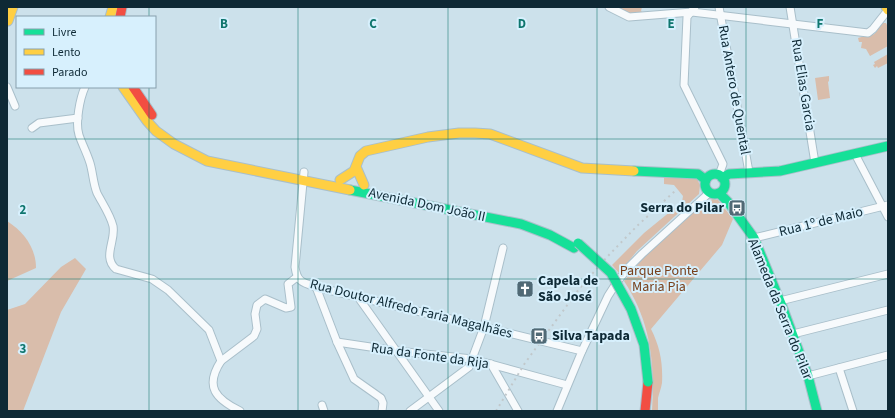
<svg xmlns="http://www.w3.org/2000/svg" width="895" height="418" font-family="'Source Sans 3',sans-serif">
<rect width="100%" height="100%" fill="#cce1eb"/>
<!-- green -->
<g fill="#d9bdab">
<path d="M613 7H642L641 11 644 14 629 15Z"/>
<path d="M882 23H886L888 27V46L870 56 866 49 861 48 862 42H859L858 38C873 34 873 39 882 23Z"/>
<path d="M888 54V63L878 68 877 66 875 68 873 65 875 64 874 62Z"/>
<path d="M829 76V81L828 82 830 98 818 100 815 78Z"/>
<path d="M664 176 697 179 700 185 699 194 637 251 619 273 612 265 644 233 682 202 683 196 674 185 664 184Z"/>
<path d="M713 199 718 200 733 219 722 245 651 329C660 347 663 363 662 383 661 389 659 393 658 398 658 402 658 407 658 411H652C655 363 651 322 624 281L644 257 702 203Z"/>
<path d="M7 221C24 232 36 248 36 268L7 281Z"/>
<path d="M75 258 86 269 61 312 23 411H7V310L25 304 61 267Z"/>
</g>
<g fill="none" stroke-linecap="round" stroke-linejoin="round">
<!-- street casing -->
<g stroke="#a9bfca" stroke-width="9">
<g id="street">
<path d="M609 7 629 17 692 12 868 33 873 29 888 10"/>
<path d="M695 7 687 17 684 85 723 164 719 175"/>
<path d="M719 7 749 172"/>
<path d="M790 7 815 163"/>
<path d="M7 87 15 106"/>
<path d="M85 87C80 98 75 123 79 135 82 144 87 153 90 163 93 173 93 183 97 193 102 203 110 214 113 226 116 241 102 257 116 269L152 279 168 290 209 330 221 361C204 387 216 399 240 411"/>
<path d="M32 128 39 123 78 118"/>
<path d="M855 154 888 217"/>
<path d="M304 172 295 267C297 282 303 283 316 287L484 327 582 351"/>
<path d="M754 238 888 205"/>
<path d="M316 287 337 342 354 379 381 398 383 403 382 411"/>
<path d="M358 297 439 411"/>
<path d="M780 301 888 274"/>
<path d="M793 334 888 310"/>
<path d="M337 342 397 351 472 359 567 385"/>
<path d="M221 361 254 336 257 329 255 314 257 305 265 299 286 308 291 307 288 284 297 277"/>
<path d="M491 364 518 411"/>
<path d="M839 368 853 411"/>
<path d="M808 376 888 355"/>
<path d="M322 405 324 411"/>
<path d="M410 411 469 367 484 327 503 248"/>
<path d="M557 411 582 351 608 296 617 282 628 268 642 254 709 193"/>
</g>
</g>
<!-- fast casing -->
<g stroke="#a9bfca" stroke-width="11">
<g id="fast">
<path d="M634 171 698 174 706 180"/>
<circle cx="715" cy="184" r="10"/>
<path d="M722 178 729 174 780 171 888 146"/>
<path d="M350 190 521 224 550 235 574 248"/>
<path d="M719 193 728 202 754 238 782 306 808 376 817 411"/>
</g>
</g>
<!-- slow casing -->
<g stroke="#a9bfca" stroke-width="11">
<g id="slow">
<path d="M886 7 888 10"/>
<path d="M110 17 113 7"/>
<path d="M8 21 13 7"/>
<path d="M123 87 147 121 156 131 174 144 207 161 350 190"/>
<path d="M357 169 364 185"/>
<path d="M340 180 354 171 360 156 366 151 428 137 459 133H475L490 134 582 168 634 171"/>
</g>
</g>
<!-- jam casing -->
<g stroke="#a9bfca" stroke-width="11">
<g id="jam">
<path d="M120 17 122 7"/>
<path d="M133 87 152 115"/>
<path d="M645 411 648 382"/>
</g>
</g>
<!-- street -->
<use href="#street" stroke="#f7fafc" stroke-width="7"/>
<!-- fast -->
<use href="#fast" stroke="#16e098" stroke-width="9"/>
<!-- slow -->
<use href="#slow" stroke="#ffcf43" stroke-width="9"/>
<!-- jam -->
<use href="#jam" stroke="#f24e42" stroke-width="9"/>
<!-- rail -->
<path stroke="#c1c8cb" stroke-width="2" stroke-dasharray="2 4" stroke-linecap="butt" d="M496 411 525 363 579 289 607 257 637 226 675 191"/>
<!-- fast-bridge casing -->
<g stroke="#a9bfca" stroke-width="11" stroke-linecap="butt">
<path id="fast-bridge" d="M578 243 611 273 631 309 644 345 648 382"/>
</g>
<!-- fast-bridge -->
<use href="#fast-bridge" stroke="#16e098" stroke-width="9"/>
</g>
<!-- grid -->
<path fill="none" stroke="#0f766e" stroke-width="1" stroke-opacity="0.55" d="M149 7V17M298 7V411M448 7V411M597 7V411M746 7V411M149 87V411M7 139H888M7 279H888"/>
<!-- icons -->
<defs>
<g id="bus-square" transform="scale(0.9)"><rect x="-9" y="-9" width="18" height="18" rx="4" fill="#506975" stroke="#d7f0fd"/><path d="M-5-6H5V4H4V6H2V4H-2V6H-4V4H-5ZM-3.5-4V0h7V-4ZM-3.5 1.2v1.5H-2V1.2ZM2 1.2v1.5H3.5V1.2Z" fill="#fff"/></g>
<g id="church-square" transform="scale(0.9)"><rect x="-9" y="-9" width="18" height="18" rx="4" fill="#506975" stroke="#d7f0fd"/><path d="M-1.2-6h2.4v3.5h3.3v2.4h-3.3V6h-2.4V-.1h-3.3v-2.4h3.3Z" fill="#fff"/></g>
</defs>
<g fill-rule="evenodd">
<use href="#bus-square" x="737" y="208"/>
<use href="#church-square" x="525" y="289"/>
<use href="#bus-square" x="539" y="336"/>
</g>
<g text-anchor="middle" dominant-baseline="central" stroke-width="4" stroke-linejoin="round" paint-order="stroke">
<!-- street labels -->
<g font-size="14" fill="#0e2935" stroke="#d7f0fd">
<text transform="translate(803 85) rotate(81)">Rua Elias Garcia</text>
<text transform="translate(734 90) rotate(80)">Rua Antero de Quental</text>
<text transform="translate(427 205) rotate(12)">Avenida Dom João II</text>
<text transform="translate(821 222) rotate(-14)">Rua 1º de Maio</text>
<text transform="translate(411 309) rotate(14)">Rua Doutor Alfredo Faria Magalhães</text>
<text transform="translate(780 309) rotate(68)">Alameda da Serra do Pilar</text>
<text transform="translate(430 356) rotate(8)">Rua da Fonte da Rija</text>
</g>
<!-- poi labels -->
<g font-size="14" font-weight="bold" fill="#0e2935" stroke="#d7f0fd" text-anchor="start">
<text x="724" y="208" text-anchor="end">Serra do Pilar</text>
<text x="538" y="281">Capela de<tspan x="538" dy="16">São José</tspan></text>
<text x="552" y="336">Silva Tapada</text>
</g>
<!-- park labels -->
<g font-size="14" fill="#783f1a" stroke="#d7f0fd">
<text x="659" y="271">Parque Ponte<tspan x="659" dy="16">Maria Pia</tspan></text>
</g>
</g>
<g font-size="13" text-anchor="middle" font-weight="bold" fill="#0f766e" stroke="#d7f0fd" stroke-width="4" stroke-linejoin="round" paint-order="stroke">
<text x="224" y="28">B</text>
<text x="373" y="28">C</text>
<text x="522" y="28">D</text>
<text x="671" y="28">E</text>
<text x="820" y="28">F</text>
<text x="23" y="214">2</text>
<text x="23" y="353">3</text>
</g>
<!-- border -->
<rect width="895" height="418" fill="none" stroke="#0e2935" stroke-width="16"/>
<!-- legend -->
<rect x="16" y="16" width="140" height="72" fill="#d7f0fd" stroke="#87a0ad"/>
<rect x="24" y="29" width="20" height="6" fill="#16e098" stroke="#87a0ad"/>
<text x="52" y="36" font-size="12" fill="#0e2935">Livre</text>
<rect x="24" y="49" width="20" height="6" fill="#ffcf43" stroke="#87a0ad"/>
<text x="52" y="56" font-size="12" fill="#0e2935">Lento</text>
<rect x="24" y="69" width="20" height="6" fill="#f24e42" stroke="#87a0ad"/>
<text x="52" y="76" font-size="12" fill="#0e2935">Parado</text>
</svg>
